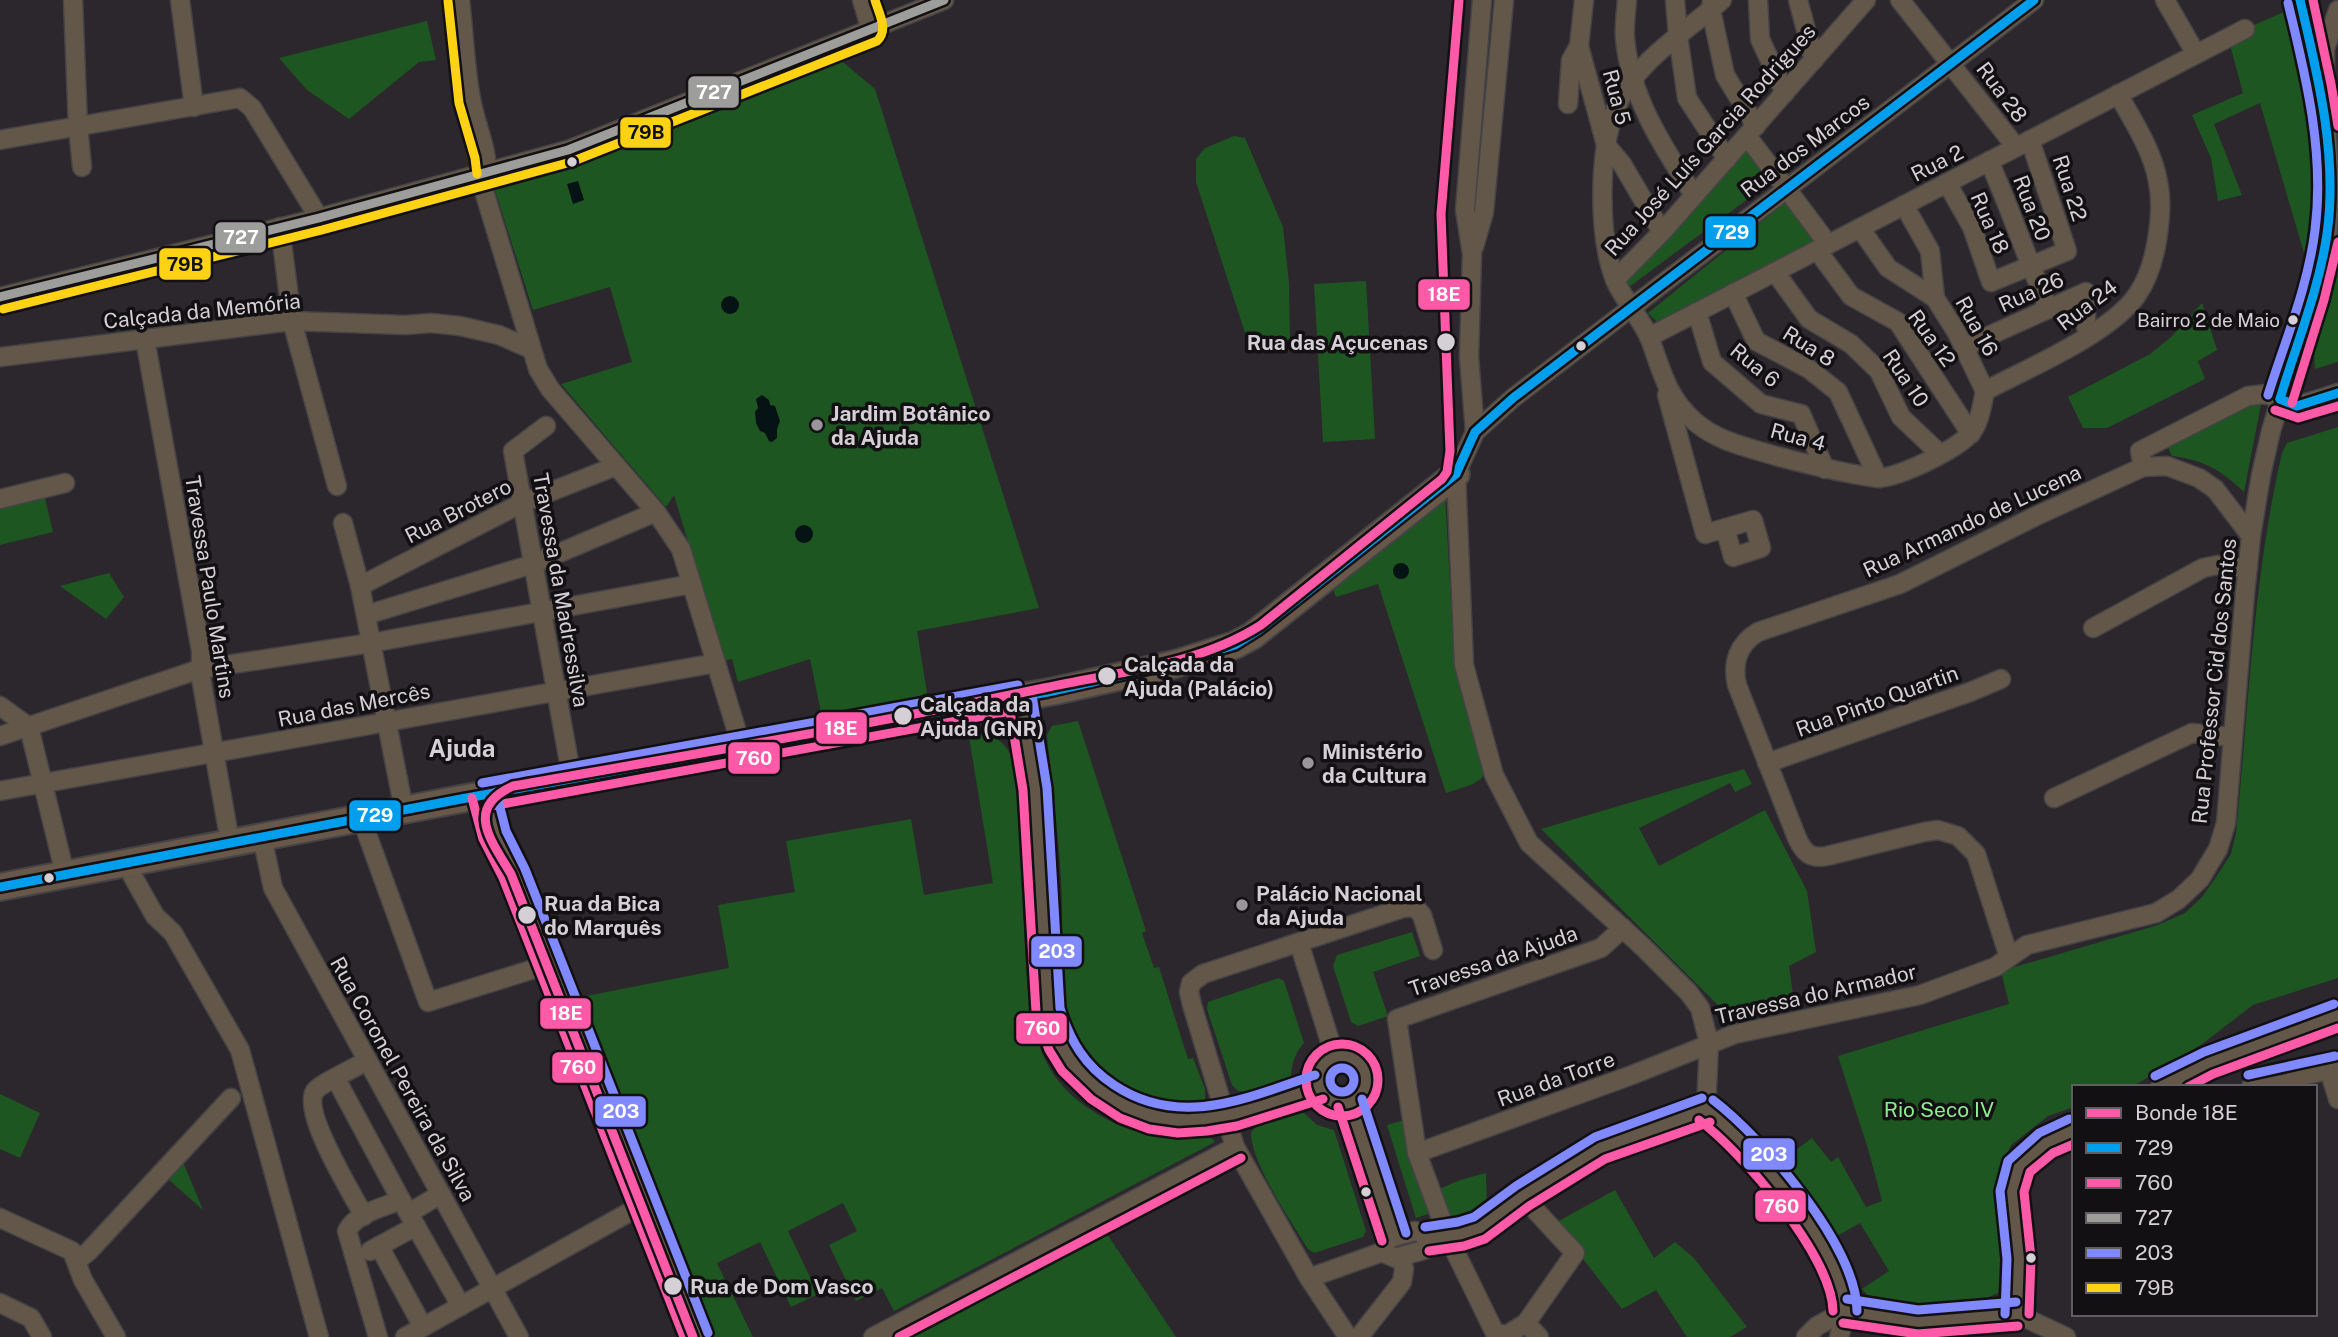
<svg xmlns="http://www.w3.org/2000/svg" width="2338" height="1337" font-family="'Public Sans',sans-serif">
<rect width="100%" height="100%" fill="#2b272c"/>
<!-- green -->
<g fill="#1e5622">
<path d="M2286 11 2303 63 2318 168 2313 231 2308 255 2304 253 2260 103 2214 124 2242 195 2218 201 2211 158 2192 115 2243 93 2230 45 2245 29Z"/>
<path d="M427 21 436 60 419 62 349 119 307 90 279 58Z"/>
<path d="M838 58 875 89 1039 608 917 631 928 699 822 717 810 659 738 682 732 659 724 661 674 495 666 507 561 384 632 362 610 287 533 310 494 187 581 165Z"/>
<path d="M1234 136 1245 138 1283 227 1289 283 1290 342 1272 349 1248 342 1196 182V159L1205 148Z"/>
<path d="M1746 144 1772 181 1625 290 1623 280Z"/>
<path d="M1787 201 1818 242 1657 322 1648 313Z"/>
<path d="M2338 260V362L2315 369 2314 352 2331 299Z"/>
<path d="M1366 281 1375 439 1323 442 1314 284Z"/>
<path d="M2202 303 2217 350 2198 361 2205 379 2107 428H2083L2068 397 2150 354 2170 338Z"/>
<path d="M2262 399 2244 492C2221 470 2204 460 2172 456L2168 447 2170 443Z"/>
<path d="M2338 427V978L2253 1005 2202 1044 2137 1084 2128 1087H2074V1107L2048 1116 2011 1145 1996 1181 1995 1207 2001 1261 1998 1293 1974 1303 1910 1313 1875 1303 1862 1289 1889 1271 1860 1223 1832 1239 1780 1162 1812 1138 1831 1162 1838 1157 1866 1207 1882 1201 1869 1152 1838 1056 2009 1004 2001 971 2158 925 2185 913 2202 897 2216 877 2231 854 2236 833C2249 706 2253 578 2282 453L2287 443Z"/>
<path d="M44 494 53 532 0 545V505Z"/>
<path d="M1445 494 1454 657 1485 768 1482 778 1473 784 1446 793 1378 584 1336 597 1331 584Z"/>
<path d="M109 573 124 597 106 619 60 586Z"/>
<path d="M1078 721 1146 931 1142 933 1154 968 1159 967 1188 1059 1193 1058 1205 1089V1100C1191 1113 1170 1104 1154 1100 1122 1092 1087 1067 1072 1037 1054 1002 1063 943 1062 905 1061 848 1052 792 1047 735L1052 726Z"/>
<path d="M982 734C1008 738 1013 757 1018 780 1020 829 1021 879 1024 929 1027 979 1026 1040 1059 1082 1073 1099 1093 1113 1114 1123 1133 1132 1154 1137 1175 1138 1188 1138 1207 1131 1215 1142L894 1311 882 1288 856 1301 829 1245 857 1231 843 1203 788 1231 818 1294 791 1307 760 1242 717 1263 753 1337H710L576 998 729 968 718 905 795 892 786 841 911 819 924 895 993 883 969 737Z"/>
<path d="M1744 769 1752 784 1735 792 1730 783 1639 828 1659 866 1765 810 1807 891 1816 952 1789 966 1795 1009 1733 1020 1541 829Z"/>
<path d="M1412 932 1420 956 1373 972 1388 1016 1358 1026 1351 1022 1333 966 1337 955Z"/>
<path d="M1279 978 1284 981 1304 1043C1295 1053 1292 1062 1291 1076L1246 1092 1238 1091 1232 1085 1207 1009 1208 1002Z"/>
<path d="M0 1094 40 1113 20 1158 0 1149Z"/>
<path d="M1302 1111 1317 1125 1334 1130 1366 1231 1363 1237 1314 1253 1308 1249C1292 1222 1250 1162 1251 1132L1256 1127Z"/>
<path d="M1404 1120 1434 1212 1416 1218 1387 1125Z"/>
<path d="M183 1162 203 1210 168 1179Z"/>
<path d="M1486 1173 1487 1209C1478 1219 1457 1224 1446 1211 1442 1206 1440 1196 1437 1190L1460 1180Z"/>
<path d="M1615 1190 1654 1258 1675 1242 1694 1258 1747 1327 1730 1337H1687L1656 1290 1622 1309 1555 1223Z"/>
<path d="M1103 1228 1176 1337H890Z"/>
</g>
<!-- water -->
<g fill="#051315">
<path d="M578 181 584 200 573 204 567 184Z"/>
<circle cx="730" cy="305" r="9"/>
<path d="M762 395 769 400 770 405 775 406 780 421 777 429V438L772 442 769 441 765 433 760 431 756 423 755 412 758 408 756 399Z"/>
<circle cx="804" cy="534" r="9"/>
<circle cx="1401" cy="571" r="8"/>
</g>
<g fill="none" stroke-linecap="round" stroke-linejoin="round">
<!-- street casing -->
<g stroke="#454346" stroke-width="21">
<g id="street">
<path d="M73 0 78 127 82 167"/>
<path d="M180 0 194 107"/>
<path d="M460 0C464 33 465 67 471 99 477 133 493 155 484 191L538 369 550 389 656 512 681 549 742 748"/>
<path d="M862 0 871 30"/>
<path d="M1584 0 1579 46 1606 145 1622 164 1662 232"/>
<path d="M1627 0C1626 12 1624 26 1625 38 1630 97 1663 147 1694 195"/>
<path d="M1675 0 1678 36 1687 98 1727 159"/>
<path d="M1712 0 1711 10 1725 75 1756 126"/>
<path d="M1722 0C1686 32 1635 61 1616 108 1598 152 1598 236 1615 280 1624 301 1641 318 1650 339 1662 372 1667 397 1694 421 1718 442 1747 447 1776 456 1802 463 1827 469 1853 474 1861 475 1871 478 1879 478 1902 476 1953 451 1969 435 1980 425 1982 404 1985 391"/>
<path d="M1758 0 1760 39 1785 93"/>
<path d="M1798 0 1814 60"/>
<path d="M1900 0 2016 147"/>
<path d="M2165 0 2196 54"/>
<path d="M2300 0 2318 77"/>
<path d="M1568 104 1571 60 1579 46"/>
<path d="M1747 136 1828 244"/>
<path d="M0 140 240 98 252 108 319 218"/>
<path d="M1989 161C2011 210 2027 260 2049 309"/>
<path d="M1947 183 1972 227 1991 282 2067 251 2030 140"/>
<path d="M1904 205 1930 251 1935 298 1957 333 1985 391"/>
<path d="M280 227 292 321 337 486"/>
<path d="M1860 228 1888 268 1935 298"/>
<path d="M1474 247 1484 212 1504 0"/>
<path d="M1817 250 1851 296 1898 322 1971 434"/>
<path d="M1775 272 1809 319 1851 344 1879 371 1901 417 1940 454"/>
<path d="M1615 280 1662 232 1866 0"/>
<path d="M1733 293 1756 341 1809 369 1838 392 1878 478"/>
<path d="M0 297 319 218 568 150 944 0"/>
<path d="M1697 312 1712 362 1761 404 1801 414 1825 469"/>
<path d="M1649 337 2245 29"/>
<path d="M145 339 201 651V678L230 842"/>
<path d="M1964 347 2086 292V327"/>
<path d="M0 357 292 321 406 325 431 323 460 326 499 335 531 349"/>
<path d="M1985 391C2028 368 2110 334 2137 295 2148 279 2154 259 2157 240 2160 222 2162 200 2158 182 2153 151 2133 121 2118 94"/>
<path d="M1667 395 1705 534 1753 520 1761 548 1733 557 1725 528"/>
<path d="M546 426 513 451 572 779"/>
<path d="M1475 432 1469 357 1472 254 1465 210 1482 0"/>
<path d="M2143 467 2140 451 2248 396 2266 394 2297 406 2338 393"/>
<path d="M0 499 65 483"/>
<path d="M343 523 360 586 404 810"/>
<path d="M360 586 522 503 616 466"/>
<path d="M366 615 533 564 656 512"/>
<path d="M2093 628 2203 568 2217 565 2248 568"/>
<path d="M1020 697 1035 789 1048 1010C1058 1048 1069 1065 1099 1090 1169 1148 1243 1111 1319 1087"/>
<path d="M0 706 29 727 65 874"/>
<path d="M0 736 200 669 371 643 692 584"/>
<path d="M1767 763 1970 692 2001 679"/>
<path d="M0 791 716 663"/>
<path d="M2054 798 2192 733 2232 737"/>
<path d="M363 817 367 834 428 1002 550 964"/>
<path d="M262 837 273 888 278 897 519 1337"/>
<path d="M130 863 132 875 155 916 173 933 240 1050 319 1337"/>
<path d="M1299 943 1335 1057"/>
<path d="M2009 957 1976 854 1958 836 1938 830 1924 832 1827 856C1810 859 1804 853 1797 838L1737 685C1732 663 1738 644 1758 632L1900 584 2034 517 2143 467 2167 466 2199 478 2215 489 2251 536"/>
<circle cx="1342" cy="1080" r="24"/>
<path d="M2329 1070 2338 1099"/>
<path d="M336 1079 401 1200"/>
<path d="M2160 1087 2208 1063 2338 1015"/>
<path d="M2251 1087 2338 1068"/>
<path d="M1350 1103 1394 1237"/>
<path d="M1706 1110 1709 1043 1700 1008 1689 993 1643 947 1529 843 1494 775 1464 665 1456 474 1475 432 1513 398 2034 0"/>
<path d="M1706 1110C1747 1134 1832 1247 1844 1294 1847 1308 1843 1324 1839 1337"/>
<path d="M1417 1153 1632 1075 1735 1034 1920 995 1995 967 2027 945 2156 913 2179 899 2200 879 2218 849 2226 823 2245 593 2251 536 2261 475 2271 431 2318 275 2328 231 2330 186 2325 104V49L2338 10"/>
<path d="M1522 1196 1575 1253 1526 1323 1507 1335 1495 1333 1448 1237 1417 1153 1397 1019 1601 948 1623 928"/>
<path d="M409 1213 441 1194"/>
<path d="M364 1216C353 1195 301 1112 315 1091 320 1084 358 1066 367 1061"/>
<path d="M0 1218 72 1251 83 1280 116 1337"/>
<path d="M1415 1231 1425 1235 1427 1243 1424 1250 1395 1258 1386 1254 1384 1248 1389 1238Z"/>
<path d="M1427 1239 1461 1234 1480 1228 1522 1196 1600 1148 1706 1110"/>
<path d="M379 1246 423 1327"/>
<path d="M370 1251 416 1226"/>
<path d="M77 1261 89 1251 231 1098"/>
<path d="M1309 1278 1385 1251"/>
<path d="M0 1303 31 1318 42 1337"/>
<path d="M1845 1311 1918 1322 2017 1314 2066 1337"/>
<path d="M2017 1314 2019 1259 2012 1191 2019 1165 2046 1143 2074 1130"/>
<path d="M1526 1323 1539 1337"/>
<path d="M378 1337 347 1231C356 1213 384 1207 401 1200L461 1306"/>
<path d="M405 1337 644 1204"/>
<path d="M873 1337 1235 1147"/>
<path d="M1348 1337 1309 1278 1235 1147 1192 1005 1189 992 1191 983 1203 974 1403 908 1415 907 1422 915 1433 950"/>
<path d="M1359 1337 1402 1282 1404 1269 1401 1257"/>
<path d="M1806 1337 1817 1326 1845 1311"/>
</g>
</g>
<!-- secondary casing -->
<g stroke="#454346" stroke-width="30">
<g id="secondary">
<path d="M484 795 494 835 514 873 697 1337"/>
<path d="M0 887 461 799 1055 691 1175 664 1235 645 1252 636 1456 474"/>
</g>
</g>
<!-- street -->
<use href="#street" stroke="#63574a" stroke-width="18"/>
<!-- secondary -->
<use href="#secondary" stroke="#675849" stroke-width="26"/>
<!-- bus-1 casing -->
<g stroke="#131013" stroke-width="14">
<g id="bus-1">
<path d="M2280 399C2296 345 2319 290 2327 234 2338 155 2318 76 2300 0"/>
<path d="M2280 399 2297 406 2338 393"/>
<path d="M0 887 461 799 1048 692 1168 665 1235 645 1259 630 1456 474 1475 432 1513 398 2034 0"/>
</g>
</g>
<!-- bus-2 casing -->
<g stroke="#131013" stroke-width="14">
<g id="bus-2">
<path d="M2313 0 2331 84 2338 126"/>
<path d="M2292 403 2324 300 2338 242"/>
<path d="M2275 410 2298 418 2338 406"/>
<path d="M1008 699 1023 790 1036 1012 1049 1050 1062 1071 1091 1099 1120 1118 1149 1129 1178 1133 1207 1131 1237 1126 1323 1099"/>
<path d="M472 798 483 839 503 878 684 1337"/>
<path d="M486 807 1022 709"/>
<circle cx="1342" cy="1080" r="36"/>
<path d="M2188 1087 2213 1074 2338 1028"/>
<path d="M1338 1107 1382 1241"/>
<path d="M1699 1120C1742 1152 1832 1256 1833 1311"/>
<path d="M1429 1251 1464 1246 1485 1239 1529 1206 1605 1159 1710 1122"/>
<path d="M2029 1314 2031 1258 2024 1192 2030 1172 2053 1153 2074 1144"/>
<path d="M1843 1323 1918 1334 2018 1326"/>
<path d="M899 1337 1241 1158"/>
</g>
</g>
<!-- bus-3 casing -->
<g stroke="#131013" stroke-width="14">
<path id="bus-3" d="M0 297 319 218 568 150 944 0"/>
</g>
<!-- bus-4 casing -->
<g stroke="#131013" stroke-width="14">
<g id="bus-4">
<path d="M2268 395C2285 341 2308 287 2315 230 2325 153 2306 77 2288 3"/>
<path d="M1032 695 1047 788 1060 1008C1070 1041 1085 1066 1114 1085 1180 1129 1247 1098 1315 1075"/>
<path d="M482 783 1018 685"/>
<path d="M496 792 506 831 525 869 708 1333"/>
<circle cx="1342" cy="1080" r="12"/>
<path d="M2248 1075 2335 1056"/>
<path d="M2155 1076 2204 1052 2334 1004"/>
<path d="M1362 1099 1406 1233"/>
<path d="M1713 1100C1763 1138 1857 1247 1857 1311"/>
<path d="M1425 1227 1458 1222 1474 1217 1516 1186 1595 1137 1702 1098"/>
<path d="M1847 1299 1918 1310 2016 1302"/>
<path d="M2005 1314 2007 1259 2000 1191 2008 1161 2039 1133 2069 1119"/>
</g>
</g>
<!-- bus-5 casing -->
<g stroke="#131013" stroke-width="14">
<g id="bus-5">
<path d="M448 1 459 103 475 158 477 174"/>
<path d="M3 309 322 230 571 162 877 41C889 30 879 14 875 0"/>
</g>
</g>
<!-- bus-1 -->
<use href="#bus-1" stroke="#009fee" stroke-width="9"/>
<!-- bus-2 -->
<use href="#bus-2" stroke="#ff5aa7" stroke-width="9"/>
<!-- bus-3 -->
<use href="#bus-3" stroke="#9d9d9c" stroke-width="9"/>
<!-- bus-4 -->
<use href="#bus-4" stroke="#8089ff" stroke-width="9"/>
<!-- bus-5 -->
<use href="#bus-5" stroke="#ffd214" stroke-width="9"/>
<!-- tram-1 casing -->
<g stroke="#131013" stroke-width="14">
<path id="tram-1" d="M693 1337 511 874C491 840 464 808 513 786 690 755 868 725 1044 688 1116 672 1197 666 1261 625L1442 479 1447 472 1450 451 1441 214 1459 0"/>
</g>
<!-- tram-1 -->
<use href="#tram-1" stroke="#ff5aa7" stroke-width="9"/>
</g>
<!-- markers -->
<g fill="#d4d0d5" stroke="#131013" stroke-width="2.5">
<circle cx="572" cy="162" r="6"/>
<circle cx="2293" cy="320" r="6"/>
<circle cx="1446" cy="342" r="10"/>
<circle cx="1581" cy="346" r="6"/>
<circle cx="1107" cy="676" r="10"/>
<circle cx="903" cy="716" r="10"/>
<circle cx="49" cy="878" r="6"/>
<circle cx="527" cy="915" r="10"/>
<circle cx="1366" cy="1192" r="6"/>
<circle cx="2031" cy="1258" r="6"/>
<circle cx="673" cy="1286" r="10"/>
</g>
<g fill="#99959a" stroke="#131013" stroke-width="2.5">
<circle cx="817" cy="425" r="7"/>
<circle cx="1308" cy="763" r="7"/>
<circle cx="1242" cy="905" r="7"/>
</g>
<g text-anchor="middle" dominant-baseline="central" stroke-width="7" stroke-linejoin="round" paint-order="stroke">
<!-- bus labels -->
<g font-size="19" fill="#d4d0d5" stroke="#131013" text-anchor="end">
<text x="2280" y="320">Bairro 2 de Maio</text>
</g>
<!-- street labels -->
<g font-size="21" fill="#d4d0d5" stroke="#131013">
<text transform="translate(2002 92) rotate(53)">Rua 28</text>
<text transform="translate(1617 97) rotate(75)">Rua 5</text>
<text transform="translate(1710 140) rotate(-48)">Rua José Luís Garcia Rodrigues</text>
<text transform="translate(1805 146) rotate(-37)">Rua dos Marcos</text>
<text transform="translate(1937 163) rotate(-27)">Rua 2</text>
<text transform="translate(2070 188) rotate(72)">Rua 22</text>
<text transform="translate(2032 208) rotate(69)">Rua 20</text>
<text transform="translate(1990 223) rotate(66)">Rua 18</text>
<text transform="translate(2031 292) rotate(-24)">Rua 26</text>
<text transform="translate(2087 305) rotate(-37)">Rua 24</text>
<text transform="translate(202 311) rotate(-6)">Calçada da Memória</text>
<text transform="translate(1977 326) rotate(61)">Rua 16</text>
<text transform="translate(1932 338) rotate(54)">Rua 12</text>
<text transform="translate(1809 346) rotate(32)">Rua 8</text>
<text transform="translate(1755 365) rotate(39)">Rua 6</text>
<text transform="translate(1906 378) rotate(56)">Rua 10</text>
<text transform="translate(1798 437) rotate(15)">Rua 4</text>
<text transform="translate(458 511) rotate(-27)">Rua Brotero</text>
<text transform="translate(1972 521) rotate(-25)">Rua Armando de Lucena</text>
<text transform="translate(210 587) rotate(81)">Travessa Paulo Martins</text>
<text transform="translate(561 590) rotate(80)">Travessa da Madressilva</text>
<text transform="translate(2214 681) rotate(-84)">Rua Professor Cid dos Santos</text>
<text transform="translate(1877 701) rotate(-20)">Rua Pinto Quartin</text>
<text transform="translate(354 705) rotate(-11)">Rua das Mercês</text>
<text transform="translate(1493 961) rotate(-19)">Travessa da Ajuda</text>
<text transform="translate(1816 994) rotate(-13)">Travessa do Armador</text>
<text transform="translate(403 1079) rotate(61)">Rua Coronel Pereira da Silva</text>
<text transform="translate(1556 1079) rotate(-20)">Rua da Torre</text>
</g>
<!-- stop labels -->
<g font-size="21" font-weight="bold" fill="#d4d0d5" stroke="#131013" text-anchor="start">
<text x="1428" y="342" text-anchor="end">Rua das Açucenas</text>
<text x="1124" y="664">Calçada da<tspan x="1124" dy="24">Ajuda (Palácio)</tspan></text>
<text x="920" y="704">Calçada da<tspan x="920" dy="24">Ajuda (GNR)</tspan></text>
<text x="544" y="903">Rua da Bica<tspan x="544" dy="24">do Marquês</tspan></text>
<text x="690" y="1286">Rua de Dom Vasco</text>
</g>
<!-- poi labels -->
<g font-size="21" font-weight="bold" fill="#d4d0d5" stroke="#131013" text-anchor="start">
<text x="831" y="413">Jardim Botânico<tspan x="831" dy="24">da Ajuda</tspan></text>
<text x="1322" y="751">Ministério<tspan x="1322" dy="24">da Cultura</tspan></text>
<text x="1256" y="893">Palácio Nacional<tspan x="1256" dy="24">da Ajuda</tspan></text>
</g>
<!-- park labels -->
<g font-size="21" fill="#8ded8e" stroke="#131013">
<text x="1939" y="1109">Rio Seco IV</text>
</g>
<!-- quarter labels -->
<g font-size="24" font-weight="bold" fill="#d4d0d5" stroke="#131013">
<text x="462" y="748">Ajuda</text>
</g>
</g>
<g stroke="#131013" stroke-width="2.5">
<rect x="687" y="75" width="53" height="34" rx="7" fill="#9d9d9c"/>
<rect x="619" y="116" width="53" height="33" rx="7" fill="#ffd214"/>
<rect x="1704" y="215" width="53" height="34" rx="7" fill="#009fee"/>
<rect x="214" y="221" width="53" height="33" rx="7" fill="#9d9d9c"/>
<rect x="158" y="247" width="54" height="34" rx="7" fill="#ffd214"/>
<rect x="1417" y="278" width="54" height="33" rx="7" fill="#ff5aa7"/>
<rect x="815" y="711" width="53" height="34" rx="7" fill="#ff5aa7"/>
<rect x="727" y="741" width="54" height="34" rx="7" fill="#ff5aa7"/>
<rect x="348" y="799" width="54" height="33" rx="7" fill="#009fee"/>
<rect x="1030" y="935" width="53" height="33" rx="7" fill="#8089ff"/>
<rect x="539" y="997" width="53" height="33" rx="7" fill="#ff5aa7"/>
<rect x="1015" y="1012" width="53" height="33" rx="7" fill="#ff5aa7"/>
<rect x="551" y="1051" width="53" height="33" rx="7" fill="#ff5aa7"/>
<rect x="594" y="1095" width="53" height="33" rx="7" fill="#8089ff"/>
<rect x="1742" y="1137" width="54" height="34" rx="7" fill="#8089ff"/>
<rect x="1754" y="1189" width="53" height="34" rx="7" fill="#ff5aa7"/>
</g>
<g font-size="19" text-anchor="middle" font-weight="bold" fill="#fff">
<text x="714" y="99">727</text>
<text x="1731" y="239">729</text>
<text x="241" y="244">727</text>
<text x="1444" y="301">18E</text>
<text x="841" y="735">18E</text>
<text x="754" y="765">760</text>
<text x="375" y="822">729</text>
<text x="1057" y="958">203</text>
<text x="566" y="1020">18E</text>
<text x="1042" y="1035">760</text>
<text x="578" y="1074">760</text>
<text x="621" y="1118">203</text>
<text x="1769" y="1161">203</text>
<text x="1781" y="1213">760</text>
</g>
<g font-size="19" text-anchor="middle" font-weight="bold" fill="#111">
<text x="646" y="139">79B</text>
<text x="185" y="271">79B</text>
</g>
<!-- legend -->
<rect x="2072" y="1085" width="245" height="231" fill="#131013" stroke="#605d61" stroke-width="2"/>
<rect x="2086" y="1108" width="35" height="10" fill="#ff5aa7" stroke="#605d61" stroke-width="2"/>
<text x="2135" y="1120" font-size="21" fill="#d4d0d5">Bonde 18E</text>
<rect x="2086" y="1143" width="35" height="10" fill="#009fee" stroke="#605d61" stroke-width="2"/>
<text x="2135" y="1155" font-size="21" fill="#d4d0d5">729</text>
<rect x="2086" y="1178" width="35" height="10" fill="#ff5aa7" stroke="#605d61" stroke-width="2"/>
<text x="2135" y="1190" font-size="21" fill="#d4d0d5">760</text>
<rect x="2086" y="1213" width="35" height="10" fill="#9d9d9c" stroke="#605d61" stroke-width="2"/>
<text x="2135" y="1225" font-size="21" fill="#d4d0d5">727</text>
<rect x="2086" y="1248" width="35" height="10" fill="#8089ff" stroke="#605d61" stroke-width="2"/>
<text x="2135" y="1260" font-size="21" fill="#d4d0d5">203</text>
<rect x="2086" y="1283" width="35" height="10" fill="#ffd214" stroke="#605d61" stroke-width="2"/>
<text x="2135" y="1295" font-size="21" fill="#d4d0d5">79B</text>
</svg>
